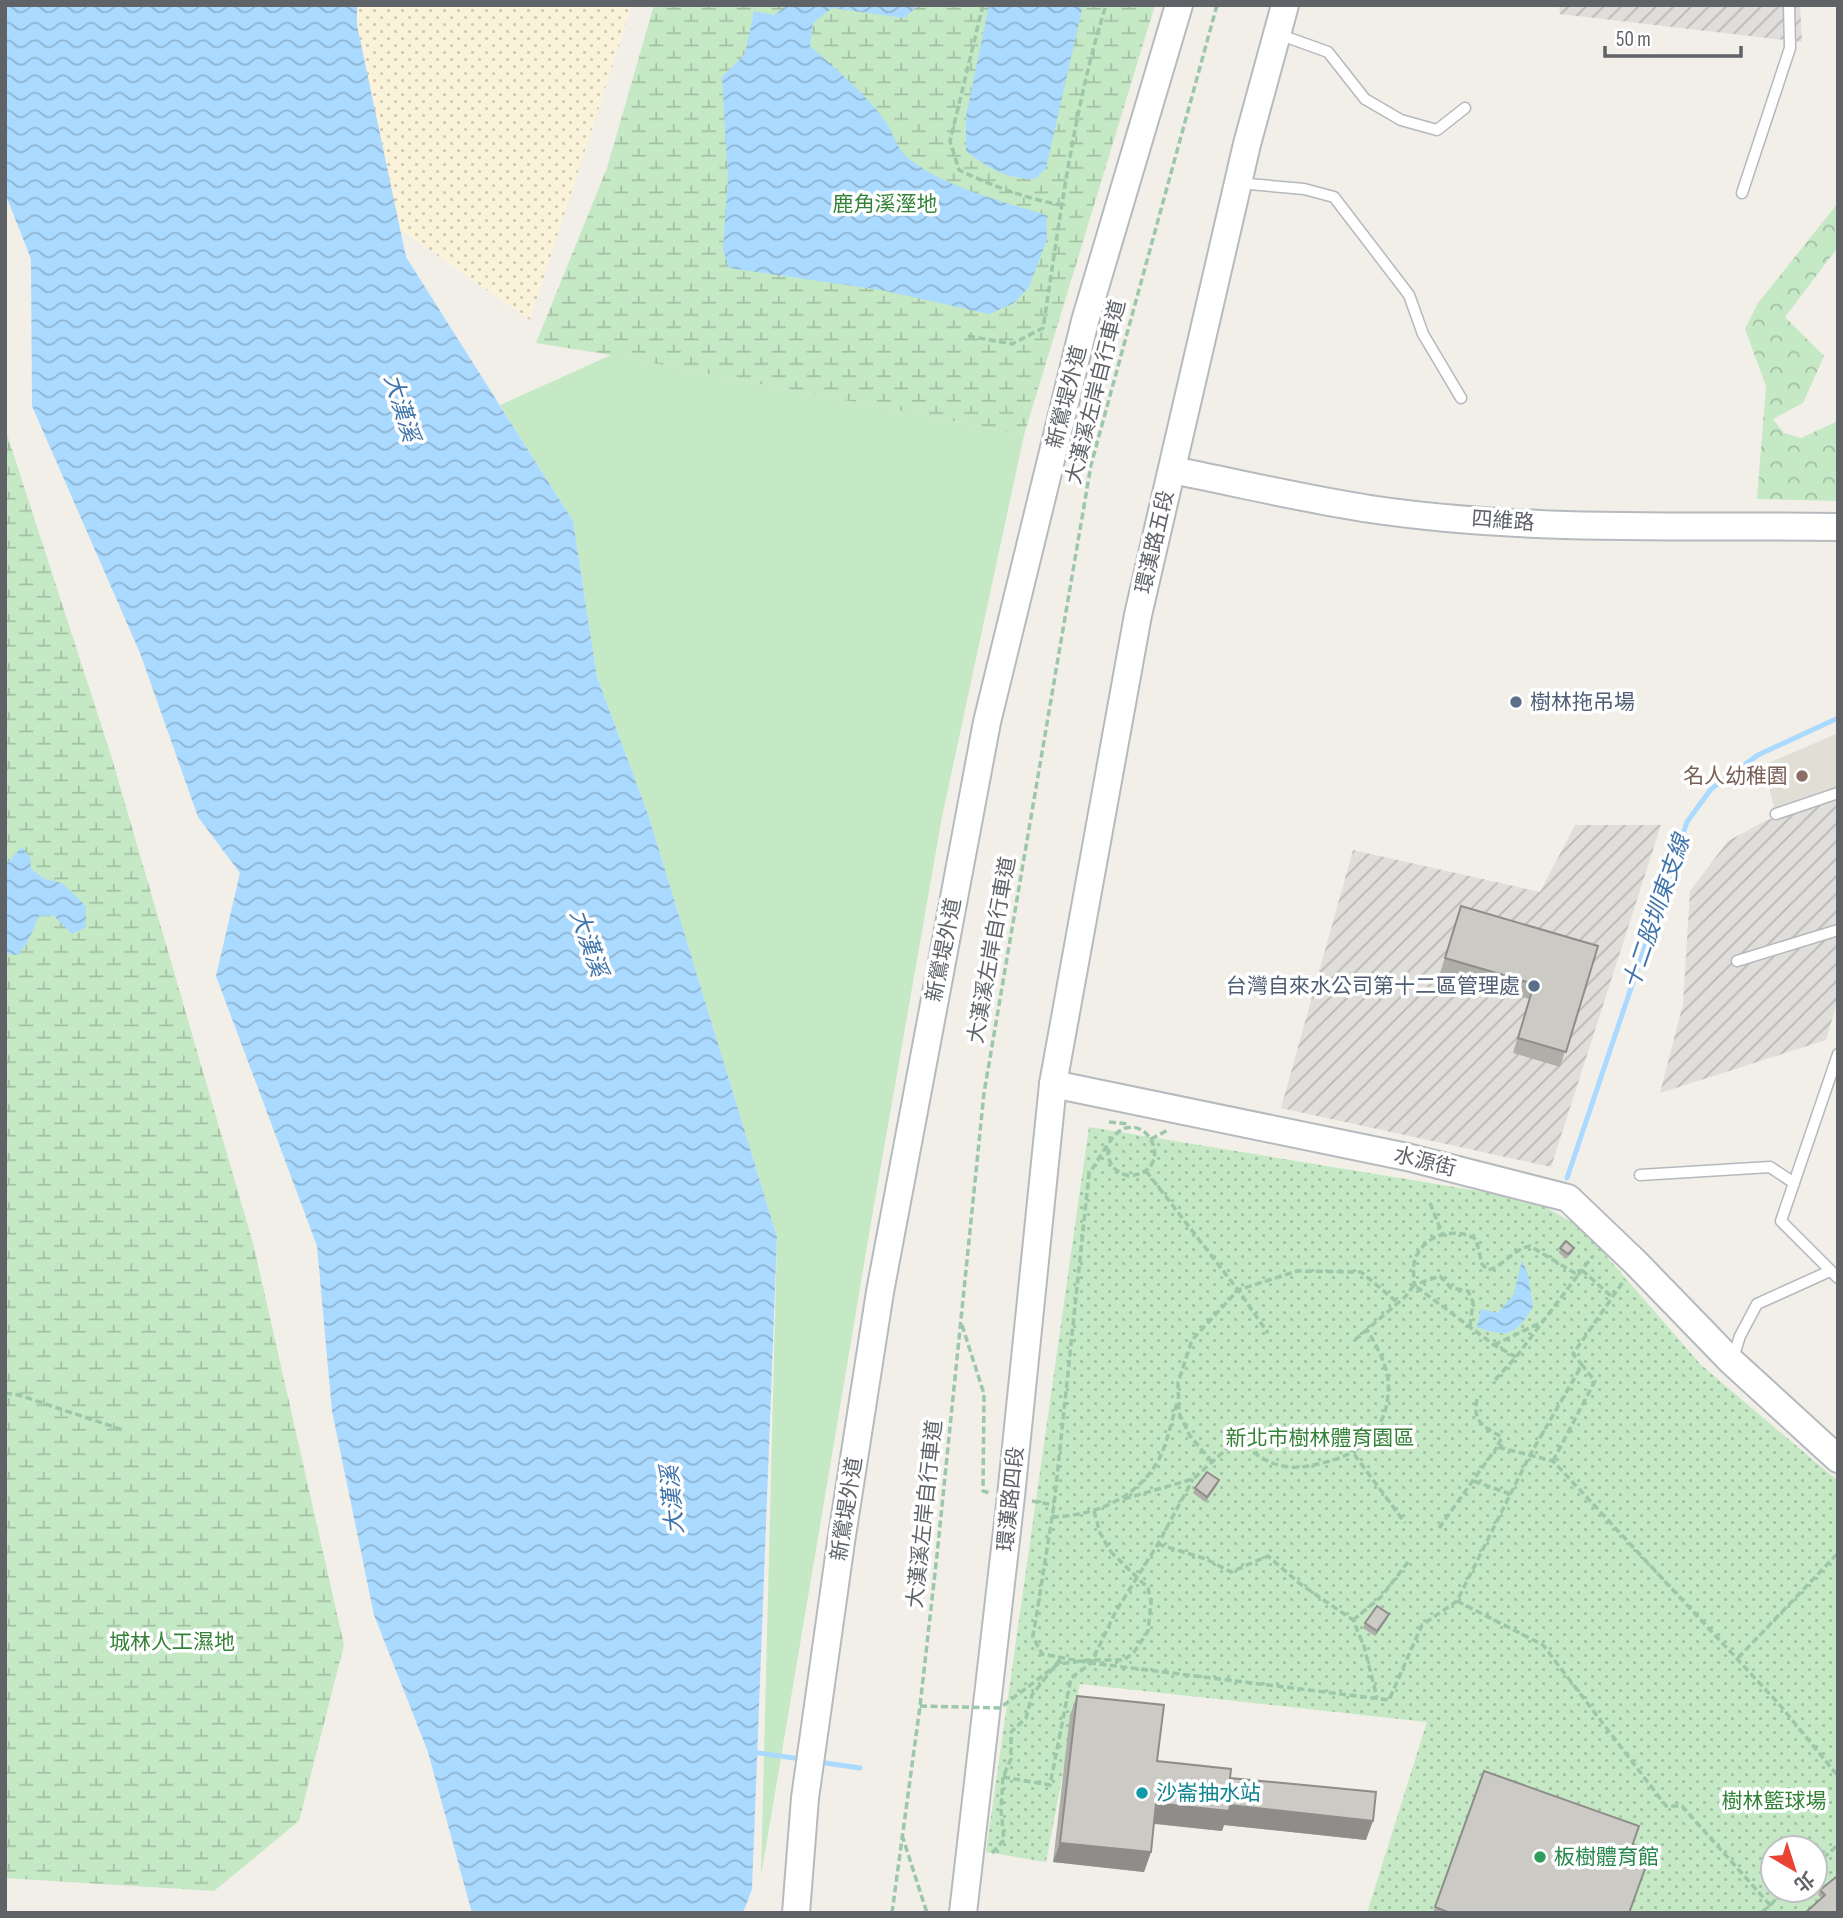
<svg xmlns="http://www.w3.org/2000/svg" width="1843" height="1918" font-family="'Sofia Sans Condensed','Noto Sans TC',sans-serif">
<defs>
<pattern id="industrial-furrows" width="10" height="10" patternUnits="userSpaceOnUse" patternTransform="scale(1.75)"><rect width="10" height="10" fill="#e0deda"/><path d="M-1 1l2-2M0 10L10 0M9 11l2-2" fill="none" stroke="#b9b8b5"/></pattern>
<pattern id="forest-crowns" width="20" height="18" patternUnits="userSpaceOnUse" patternTransform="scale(1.75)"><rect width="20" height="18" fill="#c5e8c5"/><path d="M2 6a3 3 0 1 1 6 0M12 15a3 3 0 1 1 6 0" fill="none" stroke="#a3c0a4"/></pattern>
<pattern id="wetland-marsh" width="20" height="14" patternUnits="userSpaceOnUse" patternTransform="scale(1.75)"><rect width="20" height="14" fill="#c5e8c5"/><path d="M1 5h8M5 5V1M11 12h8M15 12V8" fill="none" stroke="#a3c0a4"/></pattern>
<pattern id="sand-dots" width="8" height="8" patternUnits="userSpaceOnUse" patternTransform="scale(1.75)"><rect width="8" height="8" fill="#fbf3d9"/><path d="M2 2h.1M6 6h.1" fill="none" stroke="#cec8b4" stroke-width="1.8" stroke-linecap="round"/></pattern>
<pattern id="park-dots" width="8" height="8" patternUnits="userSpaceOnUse" patternTransform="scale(1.75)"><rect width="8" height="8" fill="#c5e8c5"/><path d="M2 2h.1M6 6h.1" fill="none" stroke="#a3c0a4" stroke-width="1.8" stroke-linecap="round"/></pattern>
<pattern id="water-waves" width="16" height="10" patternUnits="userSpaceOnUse" patternTransform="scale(1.75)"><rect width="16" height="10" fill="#aadaff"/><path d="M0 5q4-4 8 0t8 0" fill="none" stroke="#8eb4d2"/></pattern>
</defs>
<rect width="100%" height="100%" fill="#f1efe8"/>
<!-- industrial -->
<g fill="url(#industrial-furrows)">
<path d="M1559 5H1800L1802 42 1560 14Z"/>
<path d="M1838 798V999L1826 1040 1660 1093 1683 1004 1690 891 1728 841 1767 820Z"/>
<path d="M1575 825H1661L1551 1167 1281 1108 1353 850 1540 892Z"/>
</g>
<!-- education -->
<path fill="#e1ded6" d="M1838 733V788L1774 809 1764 765Z"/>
<!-- grass -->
<path fill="#c5e8c5" d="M611 355 1024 435 942 817 874 1205 761 1876 777 1237 648 814 597 677 573 521 500 405Z"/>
<!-- forest -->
<path fill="url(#forest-crowns)" d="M1838 203V247L1785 317 1824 356 1803 403 1773 419 1784 433 1801 438 1838 421V501L1757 499 1766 386 1745 329 1758 303Z"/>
<!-- wetland -->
<g fill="url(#wetland-marsh)">
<path d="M654 5H1155L1024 435 611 355 536 343 607 168Z"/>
<path d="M5 428 110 752 254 1247 344 1645 299 1821 214 1891 5 1878Z"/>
</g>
<!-- sand -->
<path fill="url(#sand-dots)" d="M79 5H632L530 320Z"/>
<!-- park -->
<path fill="url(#park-dots)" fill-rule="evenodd" d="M1089 1127 1533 1200 1582 1228 1701 1365 1838 1481V1913H1367L1427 1722 1080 1684 1046 1862 986 1852ZM1773 1848H1815V1890H1773Z"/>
<!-- water -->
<g fill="url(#water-waves)">
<path d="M5 5H357V25L406 257 573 521 597 677 648 814 777 1237 752 1889 743 1913H472L428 1752 374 1615 332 1411 317 1246 216 976 240 873 198 817 140 653 32 406 31 259 5 193Z"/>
<path d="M789 5H919L904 18 832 8 813 23 810 46C836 69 865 93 885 121 893 132 897 149 908 158 944 187 1001 201 1046 215L1047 239 1029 287 1014 303 989 314 881 290 729 268 723 250 728 177 722 77 745 54 754 11 774 15Z"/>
<path d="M989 5H1083L1046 168 1035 179C1006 179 988 168 966 151V116Z"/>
<path d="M22 847 30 857 31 869 45 879 62 883 86 906V927L72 934 53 915 39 916 28 941 18 955 8 954 5 948V865Z"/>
<path d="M1522 1260 1528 1275 1533 1307C1514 1336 1510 1338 1477 1327L1481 1309 1498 1313 1514 1294Z"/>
</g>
<!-- pier -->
<path fill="#f1efe8" d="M468 1911 747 1912 468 1913Z"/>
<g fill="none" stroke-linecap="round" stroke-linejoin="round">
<!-- stream -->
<g stroke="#aadaff" stroke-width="5">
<path d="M1567 1178 1687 822 1711 789 1758 755 1838 718"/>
<path d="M752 1752 801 1759"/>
<path d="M818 1762 860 1768"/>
</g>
<!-- lane casing -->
<g stroke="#b5b8bc" stroke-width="13">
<g id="lane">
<path d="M1278 34 1328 52 1365 99 1401 120 1437 130 1465 108"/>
<path d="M1238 183 1304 189 1334 197 1409 295 1423 334 1461 398"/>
<path d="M1742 193 1790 48 1789 5"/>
<path d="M1776 814 1838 793"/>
<path d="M1737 961 1838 930"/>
<path d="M1838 1054 1781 1221 1838 1278"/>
<path d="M1640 1175 1770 1167 1794 1183"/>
<path d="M1733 1358 1740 1336 1757 1304 1830 1271"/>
</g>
</g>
<!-- secondary casing -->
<g stroke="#b6babf" stroke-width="30">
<g id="secondary">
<path d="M1172 470C1238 483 1304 499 1370 509 1525 532 1682 525 1838 527"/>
<path d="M1053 1084 1407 1157 1568 1198 1636 1263 1732 1362 1838 1459"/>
<path d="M796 1913 805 1798 841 1542 880 1292 987 722 1085 321 1179 5"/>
<path d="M963 1913 1011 1496 1053 1084 1138 615 1247 144 1285 5"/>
</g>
</g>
<!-- path -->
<g stroke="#9cc7a9" stroke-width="3.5" stroke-dasharray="7 3.5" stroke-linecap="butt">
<path d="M983 5 950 141 959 170C992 186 1025 198 1061 205"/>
<path d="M968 336 1012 344 1043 328C1060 220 1073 109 1106 5"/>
<path d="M1109 1122 1128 1124"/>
<path d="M1151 1139 1168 1130"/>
<path d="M1108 1148C1107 1163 1114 1172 1129 1176 1178 1171 1147 1108 1117 1133 1109 1140 1096 1164 1089 1174L1054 1505 1033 1637 1042 1654 1091 1663 1389 1700 1422 1625 1457 1601 1530 1455 1582 1365 1573 1354 1625 1279"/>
<path d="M1146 1171 1238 1290 1268 1333"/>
<path d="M1430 1203 1442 1233"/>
<path d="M1582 1270 1612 1297"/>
<path d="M1578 1275 1592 1257"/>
<path d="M962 1325 984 1394 983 1491 990 1493"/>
<path d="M1470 1326 1473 1302 1468 1291 1451 1288 1440 1276 1414 1285C1414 1278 1413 1270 1414 1263 1421 1235 1453 1226 1476 1239L1482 1264 1488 1270C1504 1266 1513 1249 1530 1246L1578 1275 1516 1357 1492 1383"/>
<path d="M1355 1340 1406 1296 1414 1285 1494 1345 1516 1357"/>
<path d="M1494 1345 1540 1323"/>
<path d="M5 1393 19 1395 123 1430"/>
<path d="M1477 1399C1472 1422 1484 1427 1502 1437L1497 1447 1553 1461 1779 1704 1838 1776"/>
<path d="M1236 1440C1251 1450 1265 1463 1283 1466 1297 1469 1312 1466 1326 1462 1366 1453 1392 1422 1388 1380 1386 1362 1376 1345 1367 1330"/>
<path d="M1348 1446 1405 1523"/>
<path d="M1553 1461 1595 1381 1582 1365"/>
<path d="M1212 1462 1190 1436 1179 1413 1178 1383 1192 1340 1238 1290 1297 1271 1361 1272 1398 1303"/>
<path d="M1474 1481 1510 1494"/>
<path d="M1124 1499 1193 1479 1250 1428"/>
<path d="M1032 1501 1054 1505"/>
<path d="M1094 1511 1100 1533 1111 1552"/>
<path d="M1052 1517C1095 1516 1141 1497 1161 1455 1168 1439 1172 1420 1177 1403"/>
<path d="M1439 1528 1497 1447"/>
<path d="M1158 1544 1206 1559 1231 1572 1268 1556 1299 1583 1353 1620 1364 1646 1377 1698"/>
<path d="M1457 1601 1543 1645 1666 1806H1682L1770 1905"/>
<path d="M1353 1620 1381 1597 1408 1562"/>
<path d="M1738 1658 1838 1553"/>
<path d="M1003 1777 1050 1785 1071 1678 1091 1663 1116 1611 1158 1544 1193 1479"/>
<path d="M902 1835 927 1913"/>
<path d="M992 1853 1004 1840 1001 1810 1003 1777 1011 1759V1732L1026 1718 1032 1695 1061 1658"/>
<path d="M1815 1865 1838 1845"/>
<path d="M892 1913 920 1706 937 1555 984 1093 1091 465 1217 5"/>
<path d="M1761 1913 1787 1890"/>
</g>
<!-- lane -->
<use href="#lane" stroke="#fff" stroke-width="10"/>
<!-- secondary -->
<use href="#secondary" stroke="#fff" stroke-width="26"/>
<!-- path-bridge -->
<path stroke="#9cc7a9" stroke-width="3.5" stroke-dasharray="7 3.5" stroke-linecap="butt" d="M920 1706 1000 1708 1058 1664 1089 1660H1124L1134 1652 1148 1631 1151 1602 1148 1588 1111 1552"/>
</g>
<!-- wall -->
<g fill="#afaea9">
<path d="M1461 906 1598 946 1560 1067 1513 1053 1529 999 1440 973Z"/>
<path d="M1560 1248H1574L1572 1253 1566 1259 1559 1253Z"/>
<path d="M1217 1485 1205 1502 1193 1493 1195 1488Z"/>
<path d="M1387 1619 1375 1636 1363 1628 1365 1623Z"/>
<path d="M1077 1696 1157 1761 1366 1840 1224 1825 1222 1831 1154 1824 1151 1852 1144 1872 1053 1862 1070 1715Z"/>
<path d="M1484 1771 1631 1849 1629 1913H1433Z"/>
<path d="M1820 1890 1838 1913 1818 1895Z"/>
</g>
<!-- shaded-wall -->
<g fill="#8f8d8a">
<path d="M1219 1480 1217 1485 1205 1502 1207 1497Z"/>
<path d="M1389 1614 1387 1619 1375 1636 1377 1631Z"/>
<path d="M1156 1803 1230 1805 1373 1821 1366 1840 1224 1825 1222 1831 1149 1823Z"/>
<path d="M1060 1843 1151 1852 1144 1872 1053 1862Z"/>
</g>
<!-- building -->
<g fill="#cccac5" stroke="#8f8d8a" stroke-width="2">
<path d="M1461 906 1598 946 1566 1052 1518 1038 1534 984 1445 958Z"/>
<path d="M1566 1241 1574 1248 1568 1254 1560 1248Z"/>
<path d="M1207 1472 1219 1480 1207 1497 1195 1488Z"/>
<path d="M1377 1606 1389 1614 1377 1631 1365 1623Z"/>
<path d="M1077 1696 1164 1705 1157 1761 1231 1769 1230 1778 1376 1792 1373 1821 1230 1805 1229 1811 1156 1803 1151 1852 1060 1843Z"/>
<path d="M1484 1771 1639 1826 1631 1849 1650 1855 1629 1913H1450L1435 1907Z"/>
<path d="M1836 1877 1838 1879V1913H1805L1825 1895 1820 1890Z"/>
</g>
<!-- markers -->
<g fill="#5c6f8a" stroke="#fff" stroke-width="2.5">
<circle cx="1516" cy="702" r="7"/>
<circle cx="1534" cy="986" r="7"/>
</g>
<circle fill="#8d6e63" stroke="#fff" stroke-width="2.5" cx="1802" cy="776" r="7"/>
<circle fill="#0f9aa8" stroke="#fff" stroke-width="2.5" cx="1142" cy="1793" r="7"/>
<circle fill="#2e9e5b" stroke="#fff" stroke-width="2.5" cx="1540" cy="1857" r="7"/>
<g text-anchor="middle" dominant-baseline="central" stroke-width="7" stroke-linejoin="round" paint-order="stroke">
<!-- park labels -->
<g font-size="21" fill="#348238" stroke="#fff">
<text x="885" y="204">鹿角溪溼地</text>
<text x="1320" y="1438">新北市樹林體育園區</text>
<text x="172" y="1642">城林人工濕地</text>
<text x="1774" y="1801">樹林籃球場</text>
</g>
<!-- street labels -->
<g font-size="21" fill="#5f6368" stroke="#fff">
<text transform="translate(1096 392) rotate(-76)">大漢溪左岸自行車道</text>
<text transform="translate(1067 397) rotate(-76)">新鶯堤外道</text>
<text transform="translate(1503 521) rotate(4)">四維路</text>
<text transform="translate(1155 542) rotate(-77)">環漢路五段</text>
<text transform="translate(944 950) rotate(-79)">新鶯堤外道</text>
<text transform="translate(992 950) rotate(-80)">大漢溪左岸自行車道</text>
<text transform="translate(1425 1162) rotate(14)">水源街</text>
<text transform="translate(1011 1499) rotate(-84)">環漢路四段</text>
<text transform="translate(847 1509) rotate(-81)">新鶯堤外道</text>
<text transform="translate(925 1514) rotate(-84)">大漢溪左岸自行車道</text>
</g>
<!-- service labels -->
<g font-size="21" fill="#4e5e75" stroke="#fff" text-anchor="start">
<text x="1530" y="702">樹林拖吊場</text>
<text x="1520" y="986" text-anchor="end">台灣自來水公司第十二區管理處</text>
</g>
<!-- education labels -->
<g font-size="21" fill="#785e54" stroke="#fff" text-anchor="end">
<text x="1788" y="776">名人幼稚園</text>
</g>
<!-- culture labels -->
<g font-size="21" fill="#0d838f" stroke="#fff" text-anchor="start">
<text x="1156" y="1793">沙崙抽水站</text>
</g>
<!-- leisure labels -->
<g font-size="21" fill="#27864d" stroke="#fff" text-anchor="start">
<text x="1554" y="1857">板樹體育館</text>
</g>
<!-- water labels -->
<g font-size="23" font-style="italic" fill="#4174aa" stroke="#fff">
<text transform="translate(401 408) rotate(73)">大漢溪</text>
<text transform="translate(1657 912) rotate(-71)">十二股圳東支線</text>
<text transform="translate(588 943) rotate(71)">大漢溪</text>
<text transform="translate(673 1500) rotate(-95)">大漢溪</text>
</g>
</g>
<!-- border -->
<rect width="1843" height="1918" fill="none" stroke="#5f6368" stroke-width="14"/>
<!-- north arrow -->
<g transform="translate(1794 1869) rotate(141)"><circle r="33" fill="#ffffff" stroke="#bfc1c3" stroke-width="2"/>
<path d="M0-5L12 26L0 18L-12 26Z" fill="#ea4335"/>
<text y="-10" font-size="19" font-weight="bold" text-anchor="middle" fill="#5f6368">北</text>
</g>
<!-- scale -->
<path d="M1605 46v10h136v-10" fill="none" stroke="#5f6368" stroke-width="3.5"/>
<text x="1616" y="46" font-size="21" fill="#5f6368" stroke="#ffffff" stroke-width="5" paint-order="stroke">50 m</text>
</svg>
